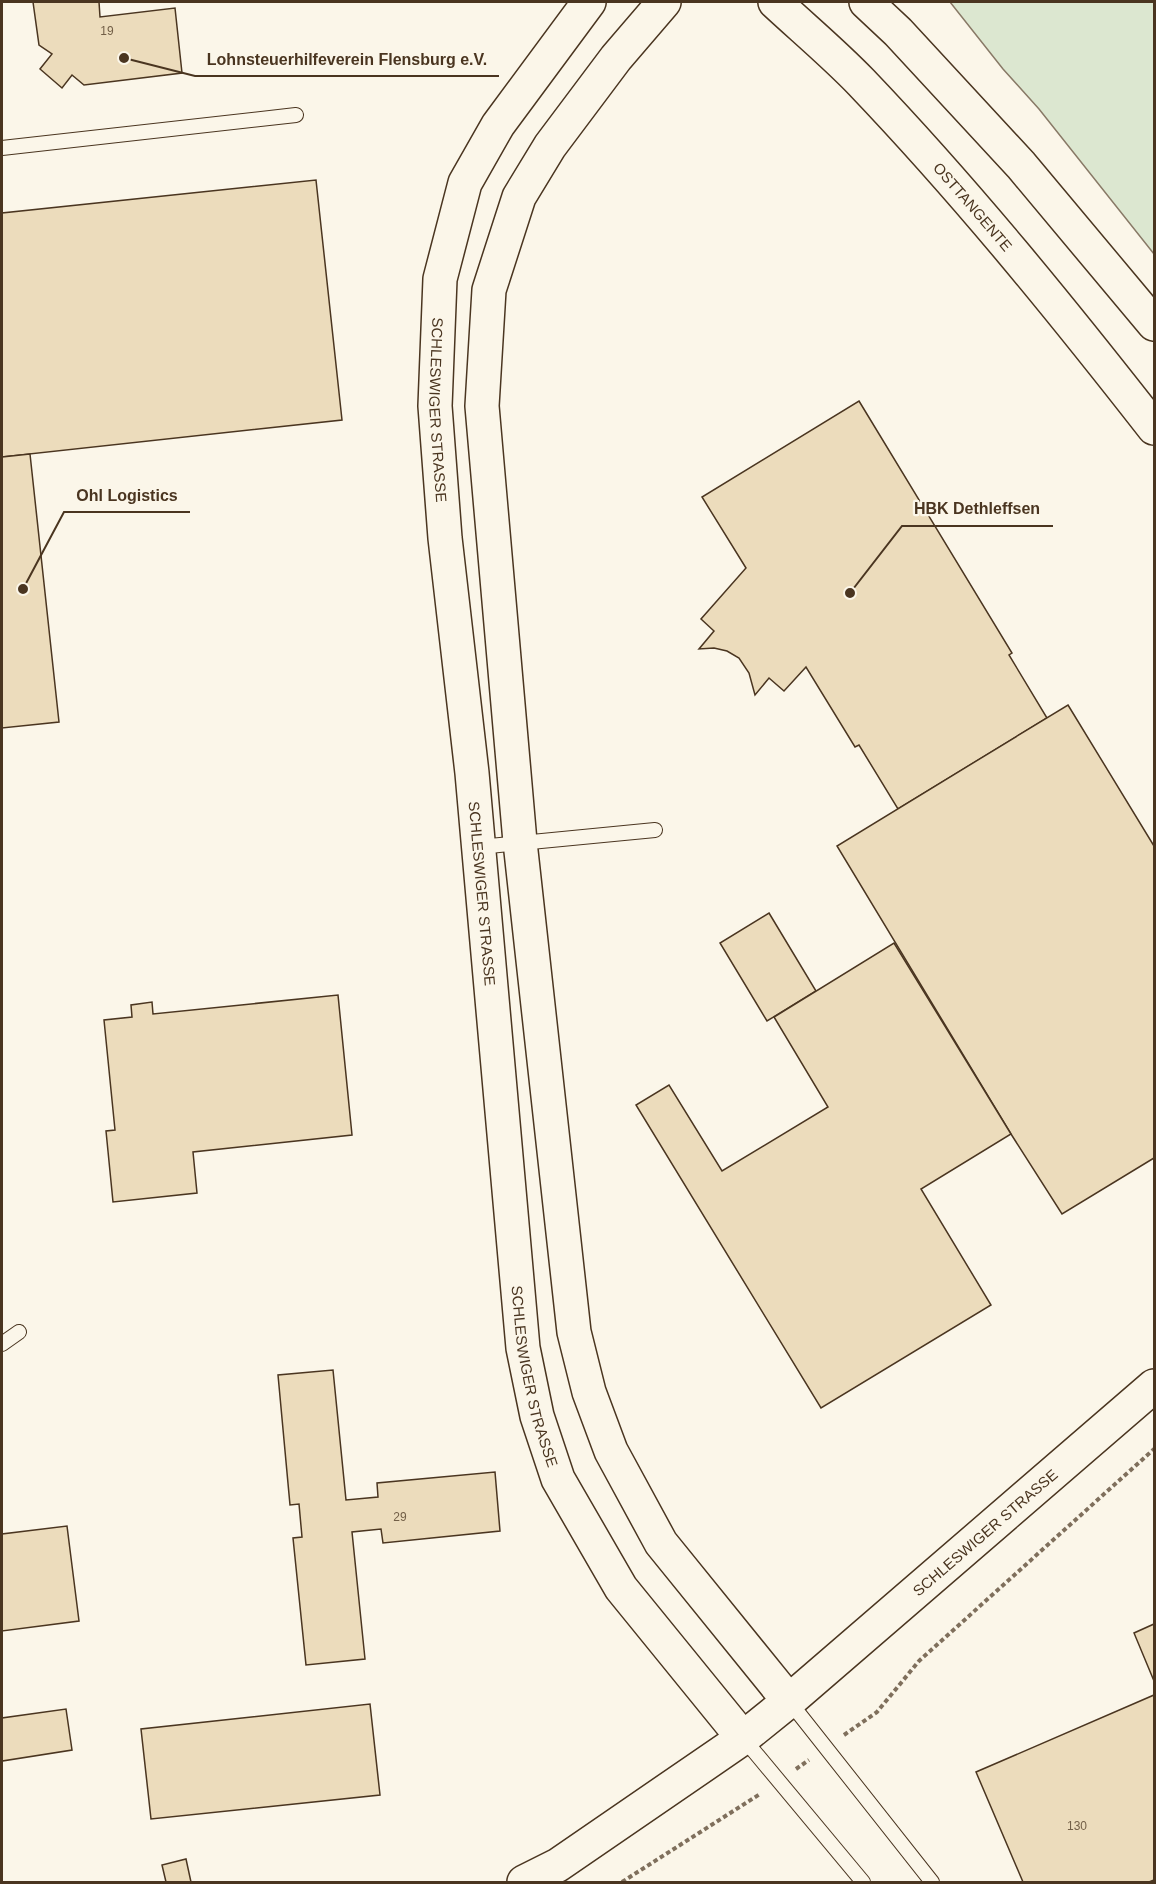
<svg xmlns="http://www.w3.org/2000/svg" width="1156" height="1884" font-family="Helvetica,sans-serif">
<rect width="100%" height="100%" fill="#fbf6e9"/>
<!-- green -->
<path fill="#dce7d0" stroke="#887966" stroke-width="1.5" d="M950 2H1154V254L1039 109 1003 69Z"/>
<!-- building -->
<g fill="#ecdcbc" stroke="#4a3520" stroke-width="1.5">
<path d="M33 2H99L100 17 175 8 182 73 84 85 72 75 62 88 40 69 52 54 39 45Z"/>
<path d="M316 180 342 420 2 457V213Z"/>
<path d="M859 401 1012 653 1009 655 1047 718 898 809 859 745 855 747 806 667 784 691 769 678 755 695 749 673 739 658 727 651 714 648 699 649 714 631 701 619 746 568 702 497Z"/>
<path d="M30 454 59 722 2 728V457Z"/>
<path d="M1068 705 1154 846V1158L1062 1214 1011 1134 837 846Z"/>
<path d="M769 913 816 991 767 1021 720 943Z"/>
<path d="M894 943 1011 1134 921 1189 991 1305 821 1408 636 1105 669 1085 722 1171 828 1107 774 1017Z"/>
<path d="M338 995 352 1135 193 1152 197 1193 113 1202 106 1131 115 1130 104 1020 132 1017 131 1005 152 1002 153 1014Z"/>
<path d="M333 1370 346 1500 378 1497 377 1483 495 1472 500 1531 383 1543 381 1529 352 1532 365 1659 306 1665 293 1538 302 1537 299 1504 290 1505 278 1375Z"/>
<path d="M67 1526 79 1621 2 1631V1534Z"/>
<path d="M1154 1624V1681L1134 1633Z"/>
<path d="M1154 1695V1880L1149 1882H1023L976 1772Z"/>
<path d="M370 1704 380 1795 151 1819 141 1729Z"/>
<path d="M66 1709 72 1750 2 1761V1718Z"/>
<path d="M186 1859 191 1882H166L162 1865Z"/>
</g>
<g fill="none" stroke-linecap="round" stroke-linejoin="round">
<!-- service casing -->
<g stroke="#4a3520" stroke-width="16">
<g id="service">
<path d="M2 148 296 115"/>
<path d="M479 847 655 830"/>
<path d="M2 1344 19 1332"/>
<path d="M789 1701 932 1882"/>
<path d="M743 1738 863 1882"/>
</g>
</g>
<!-- secondary casing -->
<g stroke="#4a3520" stroke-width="36">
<g id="secondary">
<path id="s1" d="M589 2 498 125 465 183 440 279 435 406 445 538 472 773 523 1348 537 1416 558 1479 621 1588 743 1738"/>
<path d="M664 2 616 58 550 146 519 197 489 290 482 406 520 842 574 1332 589 1392 611 1451 661 1543 789 1701"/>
<path id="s2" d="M524 1882 558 1865 743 1738 789 1701 1154 1386"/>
</g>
</g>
<!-- trunk casing -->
<g stroke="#4a3520" stroke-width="36">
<g id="trunk">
<path id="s3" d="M775 2C803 28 834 54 861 82 966 192 1061 309 1154 428"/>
<path d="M866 2 898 32 1021 165 1154 324"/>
</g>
</g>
<!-- path -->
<g stroke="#7f6f5c" stroke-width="4" stroke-dasharray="4.5 3" stroke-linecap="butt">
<path d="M844 1735 877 1712 919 1661 1154 1449"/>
<path d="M796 1769 809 1760"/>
<path d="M622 1882 760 1794"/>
</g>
<!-- service -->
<use href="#service" stroke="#fbf6e9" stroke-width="14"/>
<!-- secondary -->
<use href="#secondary" stroke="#fbf6e9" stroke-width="33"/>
<!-- trunk -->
<use href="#trunk" stroke="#fbf6e9" stroke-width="33"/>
</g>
<g text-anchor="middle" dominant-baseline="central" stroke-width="4.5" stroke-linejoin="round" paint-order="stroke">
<!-- number labels -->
<g font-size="12" fill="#725f47">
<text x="107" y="31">19</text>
<text x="400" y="1517">29</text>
<text x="1077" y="1826">130</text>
</g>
<!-- street labels -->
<g font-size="15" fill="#4a3520" stroke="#fbf6e9">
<text stroke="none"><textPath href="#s3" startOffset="285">OSTTANGENTE</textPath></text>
<text stroke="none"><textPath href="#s1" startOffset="450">SCHLESWIGER STRASSE</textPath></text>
<text stroke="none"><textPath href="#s1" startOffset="936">SCHLESWIGER STRASSE</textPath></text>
<text stroke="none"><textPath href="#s1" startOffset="1422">SCHLESWIGER STRASSE</textPath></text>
<text stroke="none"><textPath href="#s2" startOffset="580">SCHLESWIGER STRASSE</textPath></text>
</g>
</g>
<!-- callouts -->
<path fill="none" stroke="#4a3520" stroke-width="2" d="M124 58L195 76H499M23 589L64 512H190M850 593L902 526H1053"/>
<g fill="#4a3520" stroke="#fbf6e9" stroke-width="2">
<circle cx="124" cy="58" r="6"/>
<circle cx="23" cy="589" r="6"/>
<circle cx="850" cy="593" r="6"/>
</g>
<g font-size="16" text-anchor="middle" font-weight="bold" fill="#4a3520" stroke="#fbf6e9" stroke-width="4.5" stroke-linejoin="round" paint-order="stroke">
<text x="347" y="65">Lohnsteuerhilfeverein Flensburg e.V.</text>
<text x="127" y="501">Ohl Logistics</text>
<text x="977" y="514">HBK Dethleffsen</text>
</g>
<!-- border -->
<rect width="1156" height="1884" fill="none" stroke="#4a3520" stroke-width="6"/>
</svg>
